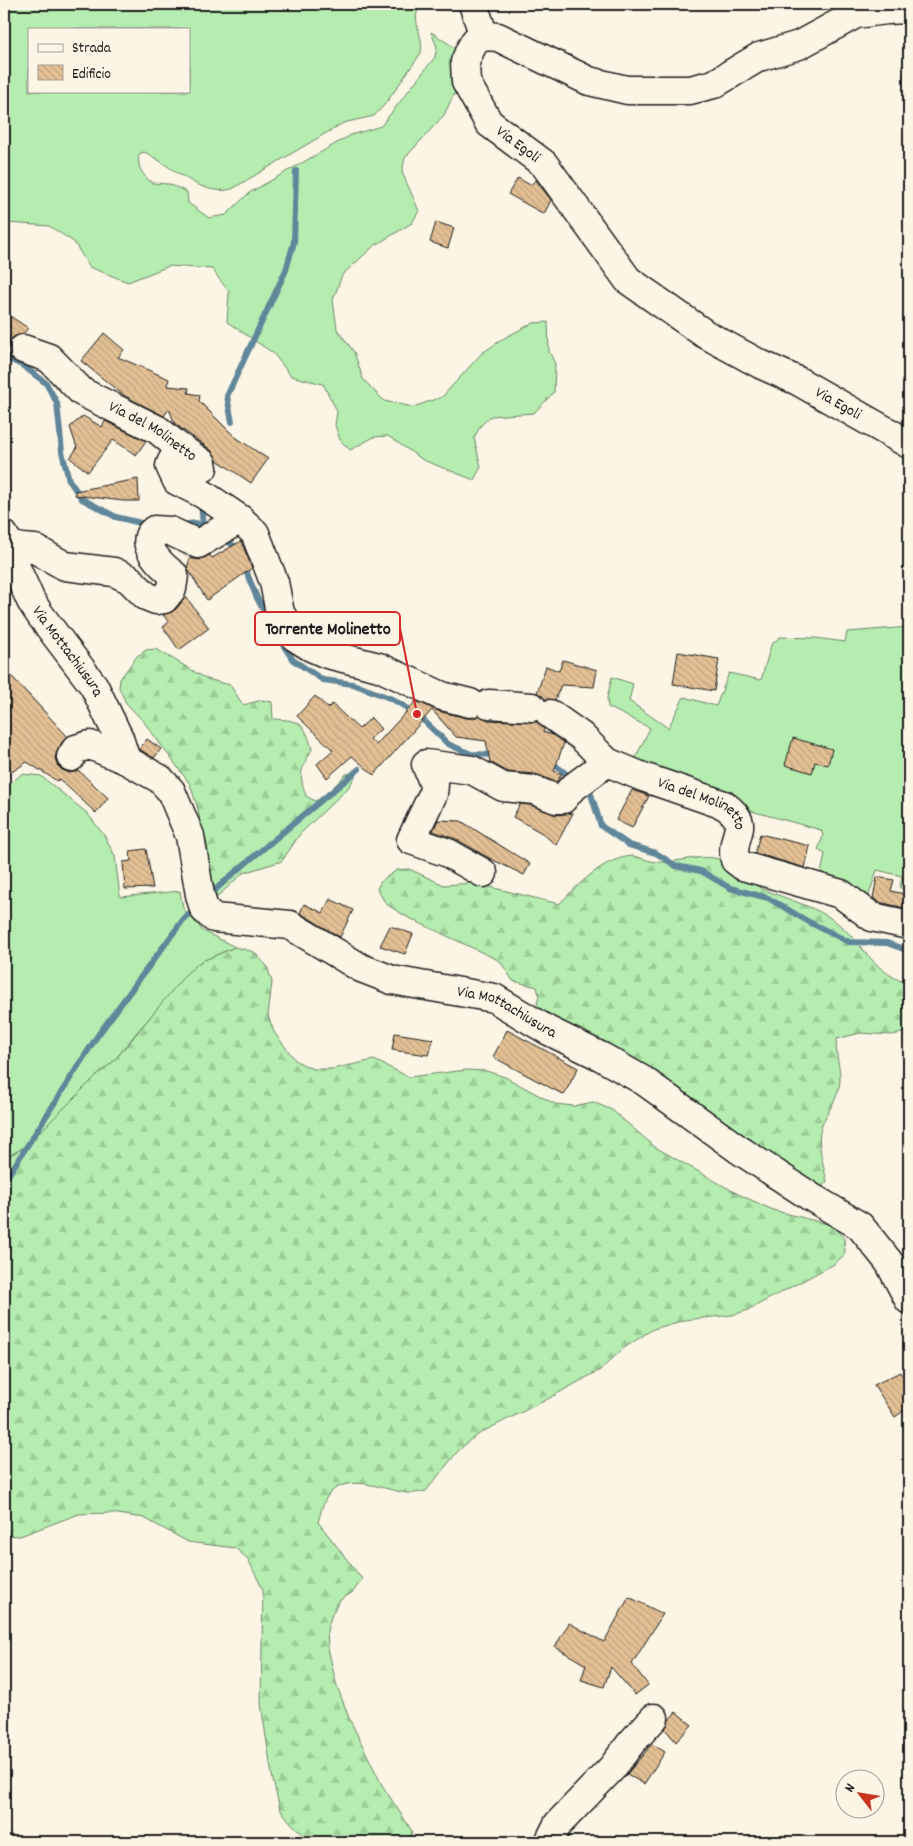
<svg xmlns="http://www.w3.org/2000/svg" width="913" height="1846" font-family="Dekko,sans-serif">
<defs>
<pattern id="forest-firs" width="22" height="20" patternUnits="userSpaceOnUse" patternTransform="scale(1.25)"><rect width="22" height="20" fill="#b5edb0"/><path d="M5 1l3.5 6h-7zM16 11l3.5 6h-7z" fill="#9bcb97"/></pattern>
<pattern id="building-back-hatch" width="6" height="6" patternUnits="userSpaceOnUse" patternTransform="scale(1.25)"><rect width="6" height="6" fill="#e3c095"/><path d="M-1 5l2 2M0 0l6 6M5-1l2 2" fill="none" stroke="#c2a480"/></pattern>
</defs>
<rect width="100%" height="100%" fill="#fcf5e5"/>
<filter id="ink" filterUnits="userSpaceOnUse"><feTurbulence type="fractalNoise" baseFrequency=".02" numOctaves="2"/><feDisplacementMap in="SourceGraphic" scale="10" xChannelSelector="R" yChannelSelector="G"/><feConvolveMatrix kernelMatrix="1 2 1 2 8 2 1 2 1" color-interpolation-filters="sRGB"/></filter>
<g filter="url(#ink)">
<!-- grass -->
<g fill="#b5edb0" stroke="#688466" fill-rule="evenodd">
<path d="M4 4H421C409 21 425 35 421 53L386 103 374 116 343 123 232 189C201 198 170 164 144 152L139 154C137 168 142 174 152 183L169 184 187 192 188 203 209 218 226 215 249 193 351 135 381 126 435 57 437 47 431 32 455 48 454 76 456 90 444 115 405 158 402 172 419 211 412 223 374 246 342 275 333 300 337 329 354 352 363 379 384 401 413 407 442 397 482 353 506 337 533 323 548 322 549 351 555 364 554 392 534 413 491 416 481 425 474 438 481 467 474 480 423 460 388 436 374 437 350 450 340 440 335 425 337 411 323 384 291 376 273 353 227 322 229 292 212 269 169 266 128 282 89 267 74 242 49 226 8 223 4 228ZM29 29H189V91H29Z"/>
<path d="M909 627V889L900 888 902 876 877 870 866 904 820 878 825 854 818 850 823 836 821 830 744 809 633 763 650 728 608 707 607 698 612 677 633 684 629 701 668 728 684 697 716 706 729 673 761 680 771 645 780 637 815 638 845 642 847 632Z"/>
<path d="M22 774 41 776 87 813 104 835 115 856 120 897 180 891 183 908 203 931 235 947 200 962 137 1032 113 1062 98 1074 26 1146 4 1159V788Z"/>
</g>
<!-- forest -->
<g fill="url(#forest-firs)" stroke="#688466">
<path d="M156 649 207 679 230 685 243 705 262 700 272 702 273 719C300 720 305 723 312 749 301 771 298 772 306 796L315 801 324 797 346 774 357 773 349 787 300 834 282 861 243 873 217 897 211 891 208 883 198 809 190 784 144 722 126 703 119 688 120 679 137 656 146 650Z"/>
<path d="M633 856C642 858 653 863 662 862 681 862 700 854 719 859 736 865 745 879 759 887 782 898 808 904 829 917 862 938 869 971 909 984V1032L891 1035 860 1033 837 1039C834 1053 841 1067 840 1081 839 1099 826 1112 821 1128 816 1141 824 1167 827 1182L821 1187 813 1185 785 1168 700 1104 619 1052 542 1011 537 1004 539 995 537 987 513 981 500 961 407 917 386 904 377 889 381 881 397 870 409 869 444 885 474 883 559 904C580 884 602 858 633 856Z"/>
<path d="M235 947 254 952 267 966 272 982 268 1016 274 1032 296 1061 313 1069H332L374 1060 409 1077 466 1070 486 1071 505 1077 555 1104 574 1106 593 1102 612 1110 655 1147 738 1194 773 1210 831 1225 844 1237 845 1254 834 1264 746 1311 732 1315 685 1320 653 1329 624 1348 600 1370 544 1401 482 1432 469 1441 458 1451 426 1491C420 1492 413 1494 407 1493 384 1490 353 1474 332 1491 324 1497 321 1512 318 1522L362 1579 353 1592 340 1600 332 1614 327 1630 328 1648 336 1683 349 1718 382 1785 412 1831 409 1842H311L291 1823 280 1809 272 1776 261 1704 263 1590 248 1559 235 1548 188 1542 144 1518 111 1513 79 1514 20 1536 4 1535V1159L26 1146 98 1074 113 1062 185 975 200 962Z"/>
</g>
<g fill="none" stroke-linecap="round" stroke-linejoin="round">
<!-- stream -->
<g stroke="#60869a" stroke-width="6">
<path d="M4 357 22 365 46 383 57 403 62 452 69 480 82 499 116 517 149 525"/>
<path d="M232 422 227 396 286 270 294 242 296 171"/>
<path d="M201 502 203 527"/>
<path d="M181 525 196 523 207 529"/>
<path d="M222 538 236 547 238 552"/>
<path d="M244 566 257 598 278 637 293 660 323 680 353 684 392 699 417 714 448 744 471 754 497 755"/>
<path d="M548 763 555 765 573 779"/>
<path d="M583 787 591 794 601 826 629 845 656 853 676 866 701 871 730 888 768 898 809 922 849 942 887 943 909 951"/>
<path d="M207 897 234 873 359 769"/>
<path d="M4 1182 98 1035 183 920 196 908"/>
</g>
</g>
<!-- building -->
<g fill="url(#building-back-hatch)" stroke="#1c1c1c">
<path d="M518 178 530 185 536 180 551 200 544 214 508 194Z"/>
<path d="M436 222 454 228 448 248 430 242Z"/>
<path d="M4 312 28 328 23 334 12 338 8 344 9 354 4 361Z"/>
<path d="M104 333 124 350 118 357 169 379 167 386 189 388 188 393 200 395 199 401 234 436 268 459 251 483 217 460 211 450 175 424 169 409 164 416 123 395 81 361Z"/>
<path d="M83 416 102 427 105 421 146 441 136 455 113 440 88 472 70 458 77 448 70 427Z"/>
<path d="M138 479 139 501H123L75 495V491Z"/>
<path d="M241 541 252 568 207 600 187 568 190 558 199 560 210 555 212 558Z"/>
<path d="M186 597 209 628 179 650 163 627 169 622 163 615 176 609Z"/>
<path d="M335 628 364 630 357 645 331 639Z"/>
<path d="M678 652 719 659 714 691 673 684Z"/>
<path d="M563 660 597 670 594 687 561 685 555 700 545 699 537 693 546 666 559 671Z"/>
<path d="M4 668 68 737 63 741 58 749 55 757 57 765 62 770 70 773 79 771 108 798 96 813 59 779 57 781 27 762 4 777Z"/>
<path d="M315 696 328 708 332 704 359 729 371 718 381 729 370 739 376 745 416 701 438 711 466 718H474L479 715 488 720 537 722 544 729 543 732 553 735 564 743 554 771 562 774 556 782 536 774 508 772 490 762 486 741 456 737 432 710 374 775 352 756 327 778 317 764 333 750 297 716Z"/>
<path d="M793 738 832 749 828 765 815 762 812 773 785 765Z"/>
<path d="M147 739 161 749 154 758 139 749Z"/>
<path d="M632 790 649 796 632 828 616 820Z"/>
<path d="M520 804 530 805 556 815 573 813 556 845 542 833 513 817Z"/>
<path d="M438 820 461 821 530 864 524 875 489 858 456 839 433 831Z"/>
<path d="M760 834 810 846 805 868 755 853Z"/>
<path d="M146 849 153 888 125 889 123 862 131 861 130 851Z"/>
<path d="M877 877 894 880 891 891 909 895V909L879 902 873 898Z"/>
<path d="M330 899 353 910 340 937 300 913 304 904 323 913Z"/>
<path d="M390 926 413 934 405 954 380 946Z"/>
<path d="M507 1030 578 1068 564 1095 493 1057Z"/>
<path d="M395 1033 433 1039 428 1055 392 1050Z"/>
<path d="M900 1372 909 1386V1407L895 1417 874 1385Z"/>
<path d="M629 1597 663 1614 632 1664 648 1685 635 1695 611 1667 604 1687 581 1680 586 1665 555 1647 569 1623 604 1642Z"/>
<path d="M676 1712 692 1725 676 1742 665 1729 669 1720Z"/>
<path d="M652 1744 665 1752 644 1784 627 1774Z"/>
</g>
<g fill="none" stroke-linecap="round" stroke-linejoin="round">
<!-- minor casing -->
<g stroke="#1c1c1c" stroke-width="31">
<g id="minor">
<path d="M473 4 484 36"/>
<path id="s1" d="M909 9 887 10 856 14 799 45 759 57 714 84 690 90H627L589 81 498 37 484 36 475 41 470 50 465 62 466 82 489 123 544 164 628 280 705 334 760 364 798 381 909 444"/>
<path id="s2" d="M23 349 49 358 82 392 158 430 176 445 202 463 203 468 199 470 176 459 172 461 170 466 177 481 203 494 240 519 255 533 274 582 280 613 295 637 311 647 327 654 379 667 442 696 470 703"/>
<path id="s3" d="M4 535 9 545 13 561 31 601 41 616 94 686 119 738 126 760"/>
<path d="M9 545 22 548 35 549 65 566 114 572 129 579 146 596 156 600 164 599 172 589 174 575C162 566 137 543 154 530L170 531 198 544 240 519"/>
<path d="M489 704 532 707"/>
<path id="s4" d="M550 714 581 736 607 762 643 777 724 805C754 826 729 833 735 860L743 866 841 894 872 917 909 925"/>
<path id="s5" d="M71 757 76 749 90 745 126 760 160 779 171 791 190 836 200 895 204 909 214 918 290 925 361 968 392 980 494 998 547 1030 602 1057 644 1081 738 1149 811 1197 860 1226 889 1262 909 1300"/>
<path d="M483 873 448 853 411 840 433 794 434 785 426 764 472 770 503 787 534 790 556 799H563L571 789 607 762"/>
<path d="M549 1842 558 1824 612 1768 631 1743 654 1718"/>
</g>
</g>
<!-- minor -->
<use href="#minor" stroke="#fcf5e5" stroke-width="28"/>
</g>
</g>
<g text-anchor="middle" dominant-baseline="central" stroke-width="4" stroke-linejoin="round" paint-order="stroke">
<!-- street labels -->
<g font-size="16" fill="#1c1c1c" stroke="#fcf5e5">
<text stroke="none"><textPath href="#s1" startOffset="591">Via Egoli</textPath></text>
<text stroke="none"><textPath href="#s1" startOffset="1011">Via Egoli</textPath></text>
<text stroke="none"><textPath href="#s2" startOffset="156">Via del Molinetto</textPath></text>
<text stroke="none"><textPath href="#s3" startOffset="134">Via Mottachiusura</textPath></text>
<text stroke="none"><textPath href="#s4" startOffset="180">Via del Molinetto</textPath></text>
<text stroke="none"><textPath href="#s5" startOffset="568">Via Mottachiusura</textPath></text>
</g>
</g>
<!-- callouts -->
<path fill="none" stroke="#d62828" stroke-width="2" d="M417 714L400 628"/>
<circle fill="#d62828" stroke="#fcf5e5" stroke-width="2" cx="417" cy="714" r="5"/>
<rect fill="#fcf5e5" stroke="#d62828" stroke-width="2" x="255" y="612" width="145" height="33" rx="5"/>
<g font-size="18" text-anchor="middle" font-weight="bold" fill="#1c1c1c">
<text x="328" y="634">Torrente Molinetto</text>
</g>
<!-- margin -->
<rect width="913" height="1846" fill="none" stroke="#fcf5e5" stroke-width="20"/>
<rect x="10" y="10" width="893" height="1826" fill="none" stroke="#1c1c1c" stroke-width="2" filter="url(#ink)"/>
<!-- legend -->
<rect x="28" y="28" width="162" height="65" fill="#fcf5e5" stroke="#a29e95"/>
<rect x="38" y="44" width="25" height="8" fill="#fcf5e5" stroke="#a29e95"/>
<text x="72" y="52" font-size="15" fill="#1c1c1c">Strada</text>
<rect x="38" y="65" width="25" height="15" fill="url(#building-back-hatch)" stroke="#a29e95"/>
<text x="72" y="78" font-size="15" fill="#1c1c1c">Edificio</text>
<!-- north arrow -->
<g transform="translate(860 1794) rotate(301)"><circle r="24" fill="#fcf5e5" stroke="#a29e95"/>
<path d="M0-4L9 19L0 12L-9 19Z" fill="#c8321e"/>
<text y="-8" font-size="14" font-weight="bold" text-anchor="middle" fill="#1c1c1c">N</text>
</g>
</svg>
